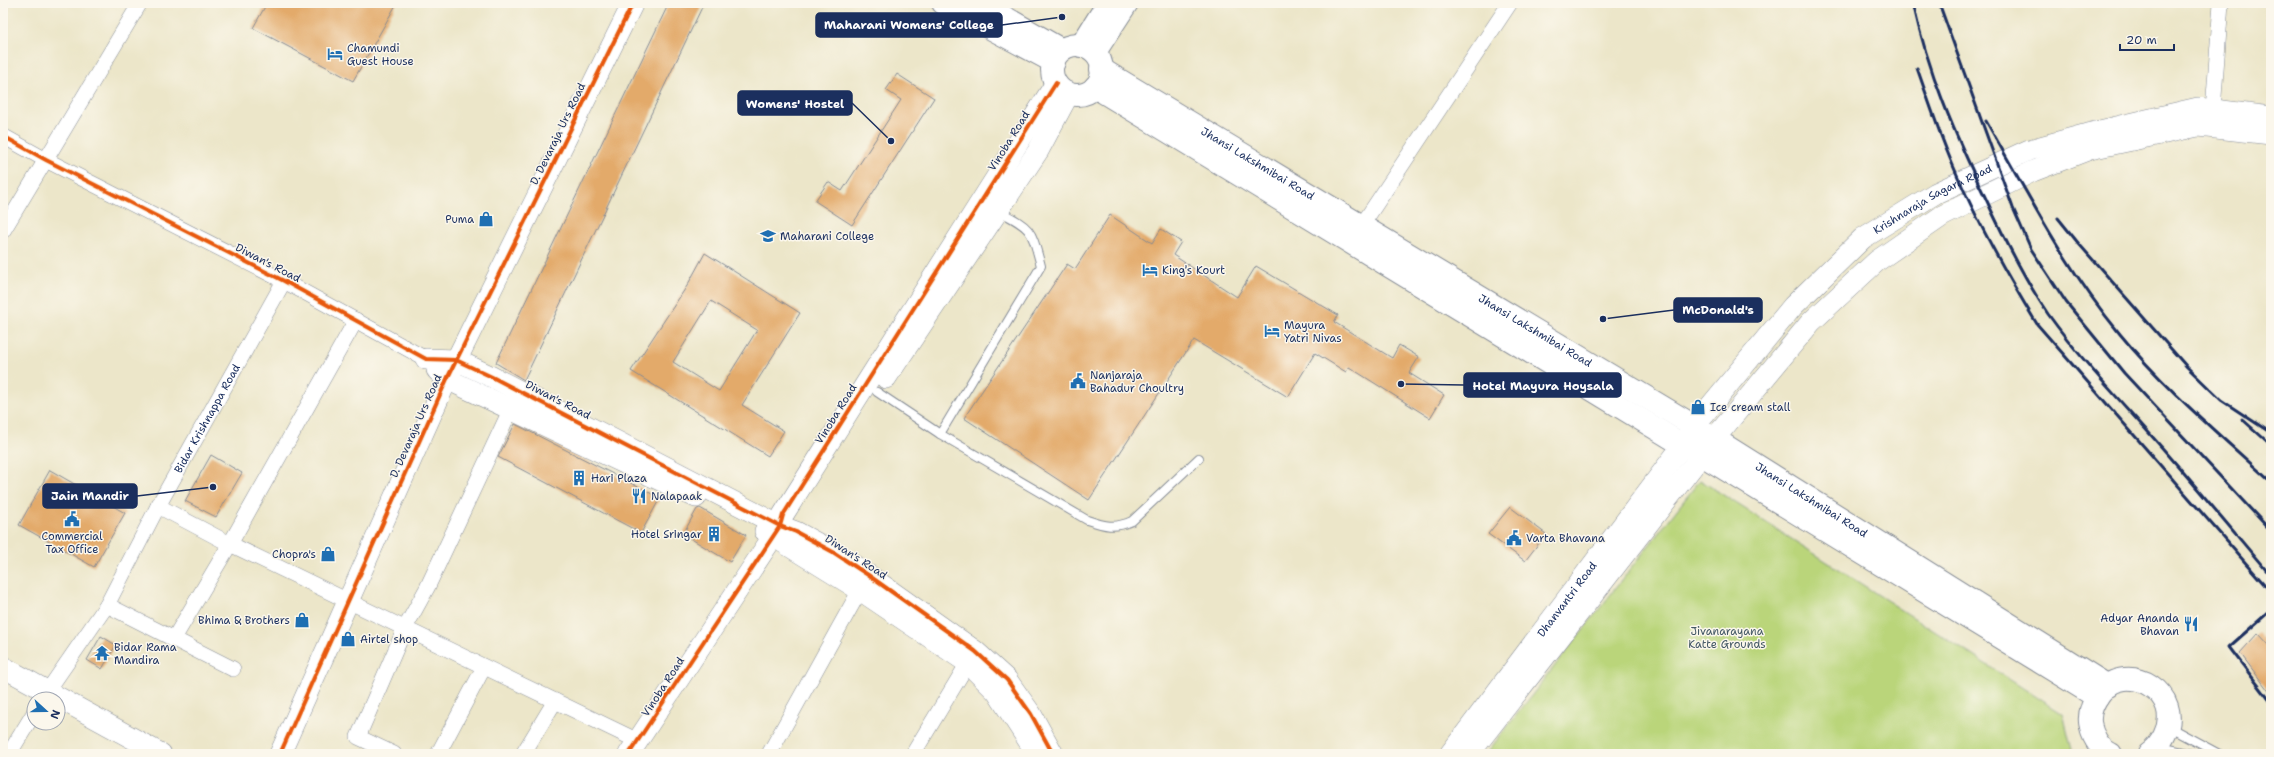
<svg xmlns="http://www.w3.org/2000/svg" width="2274" height="757" font-family="'Shantell Sans',sans-serif">
<rect width="100%" height="100%" fill="#fbf7ec"/>
<filter id="ink" filterUnits="userSpaceOnUse"><feTurbulence type="fractalNoise" baseFrequency=".025" numOctaves="2"/><feDisplacementMap in="SourceGraphic" scale="8" xChannelSelector="R" yChannelSelector="G"/><feConvolveMatrix kernelMatrix="1 2 1 2 8 2 1 2 1" color-interpolation-filters="sRGB"/></filter>
<filter id="wash" filterUnits="userSpaceOnUse"><feTurbulence type="fractalNoise" baseFrequency=".012" numOctaves="4" result="noise"/><feDisplacementMap in="SourceGraphic" scale="16" xChannelSelector="R" yChannelSelector="G"/><feGaussianBlur stdDeviation="0.9" result="paint"/><feColorMatrix in="noise" values="0 0 0 0 0 0 0 0 0 0 0 0 0 0 0 0 0 1.4 0 .05"/><feComposite in="paint" operator="in"/></filter>
<g filter="url(#wash)">
<rect width="100%" height="100%" fill="#ece6c9"/>
<!-- green -->
<path fill="#bad57a" stroke="#6a826c" d="M1700 480 2063 714 2073 754H1486Z"/>
<g id="blocks">
<!-- building -->
<g fill="#e3aa6b" fill-rule="evenodd">
<path d="M267 3H397L353 81 253 28Z"/>
<path d="M669 3H704L524 380 496 363Z"/>
<path d="M897 74 934 98 852 225 815 201 828 182 842 191 901 100 886 90Z"/>
<path d="M1110 215 1152 243 1161 229 1181 242 1173 255 1237 297 1256 266 1338 315 1334 322 1392 358 1399 345 1419 357 1409 373 1444 395 1430 418 1349 367 1346 372 1315 353 1288 397 1194 340 1089 500 964 418 1067 264 1075 269Z"/>
<path d="M705 253 800 313 742 405 784 431 768 456 631 371 687 286ZM711 301 757 330 719 391 673 362Z"/>
<path d="M515 424 660 498 641 533 498 457Z"/>
<path d="M211 455 242 473 216 517 185 501Z"/>
<path d="M50 470 125 513 94 567 19 525Z"/>
<path d="M1510 507 1546 534 1525 561 1488 534Z"/>
<path d="M700 508 746 535 730 562 683 534 697 509Z"/>
<path d="M2258 633 2271 647V694L2240 653Z"/>
<path d="M101 636 116 645 102 669 87 660Z"/>
</g>
</g>
</g>
<g filter="url(#ink)">
<use href="#blocks" fill-opacity="0" stroke="#848a94" stroke-width="1"/>
<g fill="none" stroke-linecap="round" stroke-linejoin="round">
<!-- lane casing -->
<g stroke="#848a94" stroke-width="10">
<g id="lane">
<path d="M877 392 940 434 1087 520C1105 526 1114 529 1132 521L1199 458"/>
<path d="M940 434 1041 266C1031 229 1033 229 999 211"/>
<path d="M2169 727 2219 754"/>
<path d="M2160 747 2192 754"/>
</g>
</g>
<!-- street casing -->
<g stroke="#848a94" stroke-width="16">
<g id="street">
<path d="M2213 110 2221 3"/>
<path d="M3 136 46 160 284 281 426 359"/>
<path d="M1362 225 1510 3"/>
<path d="M3 231 140 3"/>
<path d="M158 506 230 544 638 741"/>
<path d="M107 605 233 669"/>
<path d="M173 640 230 544 356 320"/>
<path id="s1" d="M42 699 107 605 158 506 284 281"/>
<path d="M9 754 34 713"/>
<path d="M394 754 358 737 405 628 427 588 515 400"/>
<path d="M438 754 484 667"/>
<path d="M523 754 555 701"/>
<path d="M769 754 860 590"/>
<path d="M913 754 968 663"/>
</g>
</g>
<!-- secondary casing -->
<g stroke="#848a94" stroke-width="22">
<g id="secondary">
<path d="M426 359 456 360 492 377 780 526 796 532 833 552 868 575 975 651 1007 680 1031 714 1053 754"/>
<path d="M437 370 447 379 696 497"/>
<path d="M886 378 1038 151 1069 93"/>
<path d="M765 531 860 590 968 663 997 692 1030 743 1034 754"/>
<path d="M3 667 161 754"/>
<path d="M280 754 447 379 633 3"/>
<path d="M629 754 780 526 783 515 1056 83"/>
<path id="s2" d="M1450 754 1683 445 1694 426 1793 306 1863 238 1936 193 2029 150 2087 134 2198 108 2271 117"/>
<path d="M1469 754 1714 439 1811 322 1877 261 1942 216 2033 171 2090 149 2198 126 2271 134"/>
</g>
</g>
<!-- primary casing -->
<g stroke="#848a94" stroke-width="24">
<g id="primary">
<path d="M943 3 1054 62"/>
<path d="M980 3 1060 49"/>
<circle cx="1077" cy="70" r="25"/>
<path d="M1081 46 1108 3"/>
<path d="M1095 52 1127 3"/>
<path id="s3" d="M1101 69 1694 426 2108 686"/>
<path d="M1095 87 1683 445 1702 455 2097 697"/>
<path d="M2111 754C2099 749 2091 734 2090 722 2089 712 2094 701 2100 693 2127 658 2186 694 2164 736 2160 744 2156 749 2149 754"/>
</g>
</g>
<!-- lane -->
<use href="#lane" stroke="#fff" stroke-width="8"/>
<!-- street -->
<use href="#street" stroke="#fff" stroke-width="15"/>
<!-- secondary -->
<use href="#secondary" stroke="#fff" stroke-width="21"/>
<!-- primary -->
<use href="#primary" stroke="#fff" stroke-width="22"/>
<!-- rail -->
<g stroke="#1b2f5e" stroke-width="3">
<path d="M1913 3C1928 72 1955 135 1986 199 2004 238 2024 278 2048 314 2081 360 2120 400 2157 442 2196 486 2233 531 2271 576"/>
<path d="M1939 3 2013 208 2031 249 2066 302 2124 373 2271 531"/>
<path d="M1917 68C1927 96 1936 124 1947 151 1971 211 2003 269 2037 324L2271 592"/>
<path d="M1986 121C2028 194 2066 269 2120 334 2165 389 2219 434 2271 482"/>
<path d="M2058 218 2079 244 2187 367 2221 400 2271 433"/>
<path d="M2242 419 2271 445"/>
<path d="M2271 610 2229 647 2271 702"/>
</g>
<!-- cycleway casing -->
<g stroke="#fbf7ec" stroke-width="6">
<g id="cycleway">
<path d="M3 136 46 160 284 281 426 359 456 360 492 377 780 526 796 532 833 552 868 575 975 651 1007 680 1031 714 1053 754"/>
<path d="M280 754 447 379 633 3"/>
<path d="M629 754 780 526 783 515 1056 83"/>
</g>
</g>
<!-- cycleway -->
<use href="#cycleway" stroke="#e8590c" stroke-width="4"/>
</g>
</g>
<!-- icons -->
<defs>
<g id="hotel-bare" transform="scale(1.2)"><path d="M-6-4.5h1.5V1H6V5H4.5V3h-9V5H-6ZM-4 0a1.8 1.8 0 1 1 3.6 0ZM.5 0V-2.5h3Q6-2.5 6 0Z" fill="#1f6fb2" stroke="#fbf7ec" stroke-width="2.5" paint-order="stroke"/></g>
<g id="shop-bare" transform="scale(1.2)"><path d="M-5-2.5h2.3a2.7 3.5 0 0 1 5.4 0H5L5.5 6h-11ZM-1.5-2.5h3a1.5 2.3 0 0 0-3 0Z" fill="#1f6fb2" stroke="#fbf7ec" stroke-width="2.5" paint-order="stroke"/></g>
<g id="university-bare" transform="scale(1.2)"><path d="M0-5L7-2L0 1L-7-2ZM-4 1L0 2.5L4 1V4Q0 6-4 4Z" fill="#1f6fb2" stroke="#fbf7ec" stroke-width="2.5" paint-order="stroke"/></g>
<g id="civic-bare" transform="scale(1.2)"><path d="M-.6-6.5H3V-4.5H.6V-3L4-1V1h2V6H-6V1h2V-1L-.6-3ZM-1.2 2.5V6h2.4V2.5Z" fill="#1f6fb2" stroke="#fbf7ec" stroke-width="2.5" paint-order="stroke"/></g>
<g id="building-bare" transform="scale(1.2)"><path d="M-4-6H4V6H1V3H-1V6H-4ZM-2.5-4.3h1.7v1.8h-1.7ZM.8-4.3h1.7v1.8H.8ZM-2.5-1h1.7V.8h-1.7ZM.8-1h1.7V.8H.8Z" fill="#1f6fb2" stroke="#fbf7ec" stroke-width="2.5" paint-order="stroke"/></g>
<g id="restaurant-bare" transform="scale(1.2)"><path d="M-5-6h1v4h1v-4h1v4h1v-4h1v5L-1.5 .5V6h-2V.5L-5-1ZM5-6V6H3V1.5H1.5Q1.5-4 5-6Z" fill="#1f6fb2" stroke="#fbf7ec" stroke-width="2.5" paint-order="stroke"/></g>
<g id="temple-bare" transform="scale(1.2)"><path d="M0-6L5-2H3V0L6.5 2.5H4V6H1.5V3h-3V6H-4V2.5H-6.5L-3 0V-2H-5Z" fill="#1f6fb2" stroke="#fbf7ec" stroke-width="2.5" paint-order="stroke"/></g>
</defs>
<g fill-rule="evenodd">
<use href="#hotel-bare" x="335" y="54"/>
<use href="#shop-bare" x="486" y="219"/>
<use href="#university-bare" x="768" y="236"/>
<use href="#hotel-bare" x="1150" y="270"/>
<use href="#hotel-bare" x="1272" y="331"/>
<use href="#civic-bare" x="1078" y="381"/>
<use href="#shop-bare" x="1698" y="407"/>
<use href="#building-bare" x="579" y="478"/>
<use href="#restaurant-bare" x="639" y="496"/>
<use href="#civic-bare" x="72" y="519"/>
<use href="#building-bare" x="714" y="534"/>
<use href="#civic-bare" x="1514" y="538"/>
<use href="#shop-bare" x="328" y="554"/>
<use href="#shop-bare" x="302" y="620"/>
<use href="#restaurant-bare" x="2191" y="624"/>
<use href="#shop-bare" x="348" y="639"/>
<use href="#temple-bare" x="102" y="653"/>
</g>
<g text-anchor="middle" dominant-baseline="central" stroke-width="3" stroke-linejoin="round" paint-order="stroke">
<!-- poi labels -->
<g font-size="11" fill="#1b2f5e" stroke="#fbf7ec" text-anchor="start">
<text x="347" y="48">Chamundi<tspan x="347" dy="13">Guest House</tspan></text>
<text x="474" y="219" text-anchor="end">Puma</text>
<text x="780" y="236">Maharani College</text>
<text x="1162" y="270">King's Kourt</text>
<text x="1284" y="325">Mayura<tspan x="1284" dy="13">Yatri Nivas</tspan></text>
<text x="1090" y="375">Nanjaraja<tspan x="1090" dy="13">Bahadur Choultry</tspan></text>
<text x="1710" y="407">Ice cream stall</text>
<text x="591" y="478">Hari Plaza</text>
<text x="651" y="496">Nalapaak</text>
<text x="702" y="534" text-anchor="end">Hotel Sringar</text>
<text x="72" y="536" text-anchor="middle">Commercial<tspan x="72" dy="13">Tax Office</tspan></text>
<text x="1526" y="538">Varta Bhavana</text>
<text x="316" y="554" text-anchor="end">Chopra's</text>
<text x="2179" y="618" text-anchor="end">Adyar Ananda<tspan x="2179" dy="13">Bhavan</tspan></text>
<text x="290" y="620" text-anchor="end">Bhima &amp; Brothers</text>
<text x="360" y="639">Airtel shop</text>
<text x="114" y="647">Bidar Rama<tspan x="114" dy="13">Mandira</tspan></text>
</g>
<!-- street labels -->
<g font-size="11" fill="#1b2f5e" stroke="#fbf7ec">
<text transform="translate(558 134) rotate(-64)">D. Devaraja Urs Road</text>
<text transform="translate(1009 141) rotate(-58)">Vinoba Road</text>
<text stroke="none"><textPath href="#s3" startOffset="183">Jhansi Lakshmibai Road</textPath></text>
<text stroke="none"><textPath href="#s2" startOffset="742">Krishnaraja Sagara Road</textPath></text>
<text transform="translate(268 263) rotate(27)">Diwan's Road</text>
<text stroke="none"><textPath href="#s3" startOffset="507">Jhansi Lakshmibai Road</textPath></text>
<text transform="translate(558 400) rotate(27)">Diwan's Road</text>
<text transform="translate(836 414) rotate(-58)">Vinoba Road</text>
<text stroke="none"><textPath href="#s1" startOffset="326">Bidar Krishnappa Road</textPath></text>
<text transform="translate(416 426) rotate(-66)">D. Devaraja Urs Road</text>
<text stroke="none"><textPath href="#s3" startOffset="831">Jhansi Lakshmibai Road</textPath></text>
<text transform="translate(856 557) rotate(33)">Diwan's Road</text>
<text stroke="none"><textPath href="#s2" startOffset="194">Dhanvantri Road</textPath></text>
<text transform="translate(663 687) rotate(-57)">Vinoba Road</text>
</g>
<!-- park labels -->
<g font-size="11" fill="#435865" stroke="#fbf7ec">
<text x="1727" y="631">Jivanarayana<tspan x="1727" dy="13">Katte Grounds</tspan></text>
</g>
</g>
<!-- callouts -->
<path fill="none" stroke="#1b2f5e" stroke-width="1.5" d="M1062 17L1002 25M891 141L852 103M1603 319L1674 310M1401 384L1464 385M213 487L137 496"/>
<g fill="#1b2f5e" stroke="#fbf7ec" stroke-width="1.5">
<circle cx="1062" cy="17" r="4"/>
<circle cx="891" cy="141" r="4"/>
<circle cx="1603" cy="319" r="4"/>
<circle cx="1401" cy="384" r="4"/>
<circle cx="213" cy="487" r="4"/>
</g>
<g fill="#1b2f5e" stroke="#1b2f5e" stroke-width="1.5">
<rect x="816" y="13" width="186" height="24" rx="4"/>
<rect x="738" y="91" width="114" height="24" rx="4"/>
<rect x="1674" y="298" width="88" height="24" rx="4"/>
<rect x="1464" y="373" width="157" height="24" rx="4"/>
<rect x="43" y="484" width="94" height="24" rx="4"/>
</g>
<g font-size="12" text-anchor="middle" font-weight="bold" fill="#fff">
<text x="909" y="29">Maharani Womens' College</text>
<text x="795" y="108">Womens' Hostel</text>
<text x="1718" y="314">McDonald's</text>
<text x="1543" y="390">Hotel Mayura Hoysala</text>
<text x="90" y="500">Jain Mandir</text>
</g>
<!-- margin -->
<rect width="2274" height="757" fill="none" stroke="#fbf7ec" stroke-width="16"/>
<!-- north arrow -->
<g transform="translate(46 711) rotate(111)"><circle r="19" fill="#fbf7ec" stroke="#a1a7b3"/>
<path d="M0-3L7 15L0 10L-7 15Z" fill="#1f6fb2"/>
<text y="-6" font-size="11" font-weight="bold" text-anchor="middle" fill="#1b2f5e">N</text>
</g>
<!-- scale -->
<path d="M2120 44v6h54v-6" fill="none" stroke="#1b2f5e" stroke-width="2"/>
<text x="2126" y="44" font-size="12" fill="#1b2f5e" stroke="#fbf7ec" stroke-width="3" paint-order="stroke">20 m</text>
</svg>
